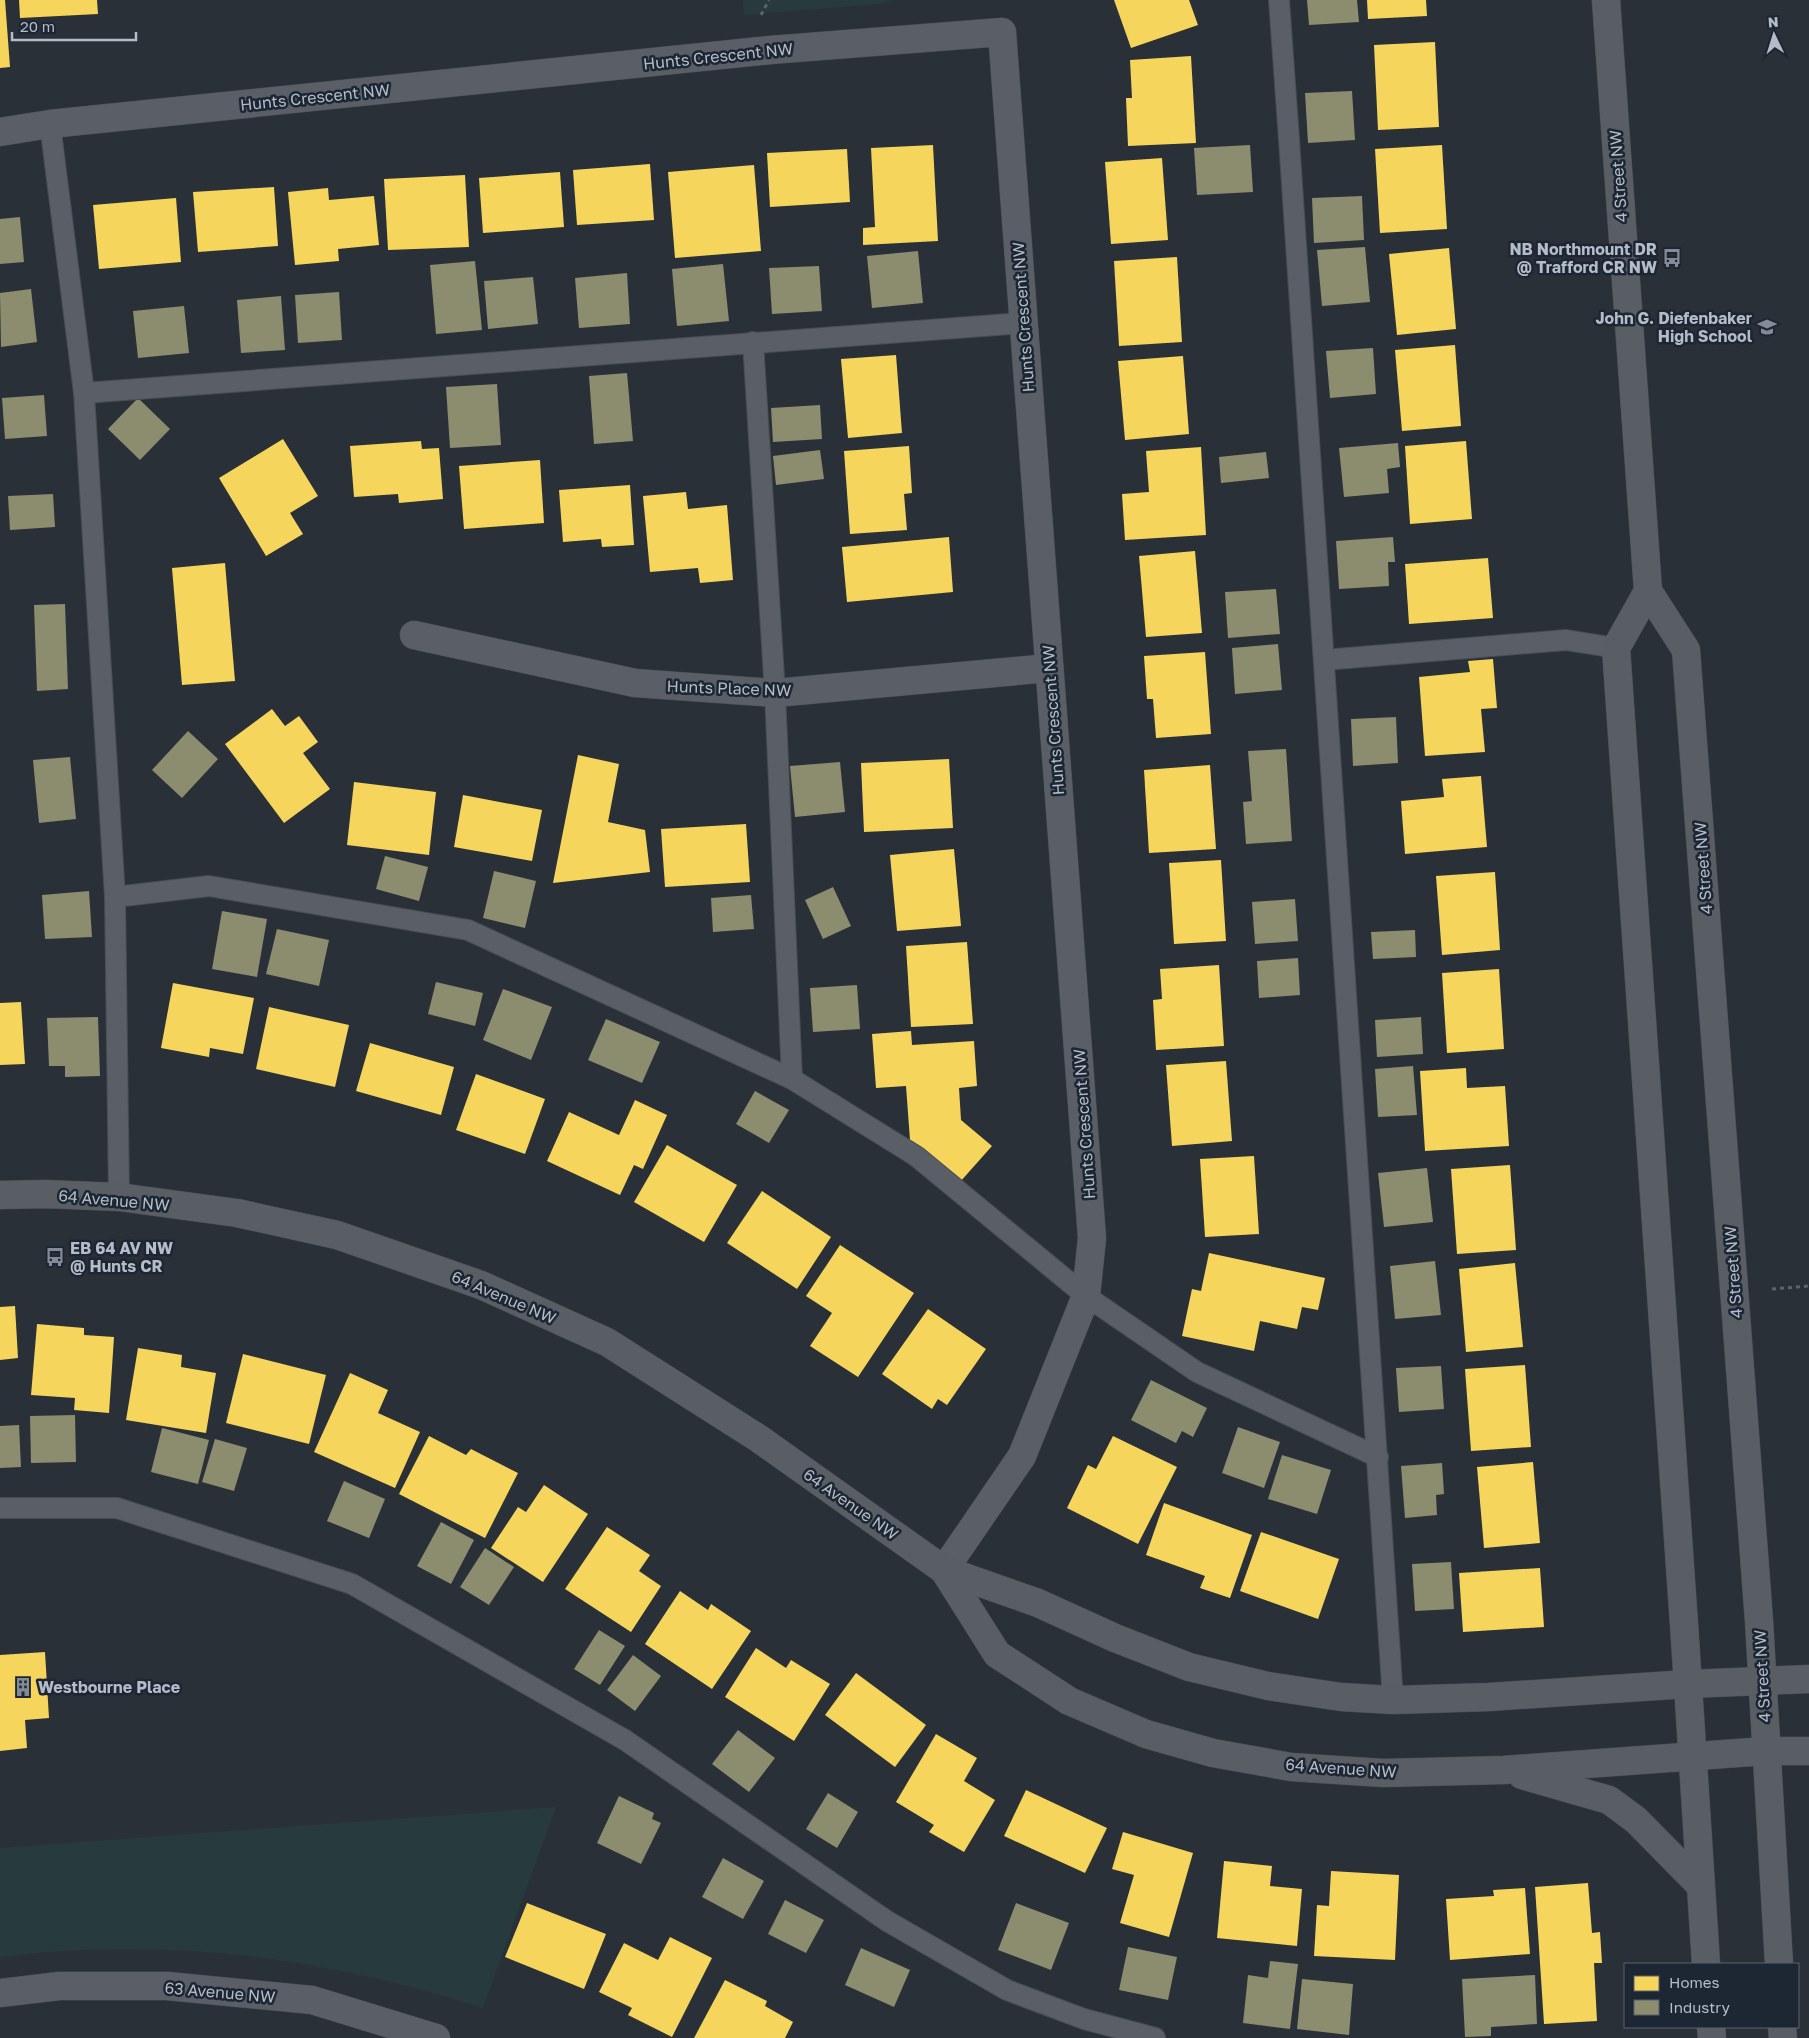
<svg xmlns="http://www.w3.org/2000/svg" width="1809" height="2038" font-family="'Golos Text',sans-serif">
<rect width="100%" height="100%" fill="#2a3038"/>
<!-- green -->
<g fill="#273a3e">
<path d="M743 0H893L881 4 744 15Z"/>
<path d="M556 1807 483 2008C326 1957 164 1936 0 1957V1848Z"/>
</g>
<!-- homes -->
<g fill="#f6d55c">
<path d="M0 0H5L10 67 0 68Z"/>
<path d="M19 0H97L98 14 20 18Z"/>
<path d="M1114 0H1189L1198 25 1131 48Z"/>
<path d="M1367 0H1426L1427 16 1368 19Z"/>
<path d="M1435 42 1439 127 1378 130 1374 45Z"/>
<path d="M1191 56 1196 143 1128 146 1126 98H1132L1130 60Z"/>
<path d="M933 145 938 241 863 245V228L875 227 871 148Z"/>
<path d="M1442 145 1447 229 1380 233 1375 149Z"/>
<path d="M847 149 850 202 770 207 767 153Z"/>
<path d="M1162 158 1168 240 1111 244 1105 162Z"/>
<path d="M650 164 654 220 577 225 573 170Z"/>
<path d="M754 165 761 251 675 258 668 172Z"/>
<path d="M560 172 564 227 483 233 479 178Z"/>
<path d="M465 175 469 247 388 250 384 179Z"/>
<path d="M274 187 278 246 198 252 193 192Z"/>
<path d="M328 188 329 200 374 196 379 245 338 249 339 261 295 265 288 192Z"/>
<path d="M176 198 181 262 99 269 93 205Z"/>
<path d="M1449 248 1456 329 1397 335 1389 254Z"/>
<path d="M1177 257 1182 342 1119 346 1114 261Z"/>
<path d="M1455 345 1461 426 1402 431 1395 350Z"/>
<path d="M896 355 902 433 848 438 841 359Z"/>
<path d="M1183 356 1189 434 1125 440 1118 361Z"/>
<path d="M283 439 318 496 290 513 303 534 266 556 219 478Z"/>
<path d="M421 441 422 449 439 448 443 499 399 503 398 494 354 497 350 446Z"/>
<path d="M1466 441 1472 519 1410 524 1405 446Z"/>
<path d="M909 446 912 493 904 494 907 530 850 534 844 451Z"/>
<path d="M1201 447 1206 535 1125 540 1122 494 1149 492 1146 451Z"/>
<path d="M540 460 544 523 464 529 459 466Z"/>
<path d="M630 485 634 545 602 547 601 539 563 542 559 490Z"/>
<path d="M686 492 688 509 727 505 733 580 700 583 698 568 650 572 643 496Z"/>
<path d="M949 537 953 592 847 602 842 547Z"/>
<path d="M1195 551 1202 633 1146 637 1139 556Z"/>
<path d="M1488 558 1493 618 1409 624 1405 564Z"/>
<path d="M225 563 235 681 182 685 172 568Z"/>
<path d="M1205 652 1211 734 1156 738 1153 699H1147L1144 656Z"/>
<path d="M1493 659 1497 708 1481 709 1485 752 1425 756 1419 677 1470 672 1468 661Z"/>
<path d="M272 709 285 726 299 716 318 742 303 753 330 789 284 823 225 744Z"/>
<path d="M578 755 619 764 608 822 645 830 650 872 553 883Z"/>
<path d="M949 759 953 828 864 832 861 763Z"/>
<path d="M1210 765 1216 849 1149 853 1144 770Z"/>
<path d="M1481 776 1487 847 1405 854 1401 801 1444 797 1442 779Z"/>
<path d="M354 782 436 792 429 855 347 845Z"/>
<path d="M463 795 542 810 532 861 454 847Z"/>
<path d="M746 824 750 882 665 887 661 829Z"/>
<path d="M954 849 961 926 897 931 890 855Z"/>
<path d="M1221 860 1226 941 1174 944 1169 863Z"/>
<path d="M1495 872 1500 950 1442 955 1436 876Z"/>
<path d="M967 942 973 1024 911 1027 906 946Z"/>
<path d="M1219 965 1224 1046 1156 1050 1153 1000 1162 999 1160 969Z"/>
<path d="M1499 969 1504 1049 1447 1053 1442 973Z"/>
<path d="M173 983 254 998 243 1054 210 1048 209 1057 161 1048Z"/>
<path d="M21 1002 25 1064 0 1065V1003Z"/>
<path d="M269 1007 349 1025 335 1087 256 1069Z"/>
<path d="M911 1031 912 1045 974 1041 977 1086 959 1088 961 1120 992 1146 960 1182 910 1140 906 1086 876 1088 872 1034Z"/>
<path d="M370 1043 454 1067 441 1115 356 1091Z"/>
<path d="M1226 1061 1232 1141 1172 1146 1166 1065Z"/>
<path d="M1466 1068 1467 1088 1505 1086 1509 1146 1425 1151 1420 1071Z"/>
<path d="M476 1074 545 1099 525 1154 456 1130Z"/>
<path d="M635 1100 667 1115 643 1169 634 1165 620 1195 547 1161 569 1112 619 1135Z"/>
<path d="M667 1145 737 1185 704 1242 634 1202Z"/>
<path d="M1254 1156 1259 1234 1205 1237 1200 1159Z"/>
<path d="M1510 1165 1516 1250 1457 1254 1451 1169Z"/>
<path d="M762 1191 831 1237 797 1289 727 1243Z"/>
<path d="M840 1245 914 1293 858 1377 810 1346 832 1313 806 1296Z"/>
<path d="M1209 1253 1325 1278 1318 1310 1302 1307 1297 1329 1260 1321 1254 1351 1182 1336 1192 1289 1201 1291Z"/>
<path d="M1515 1263 1523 1347 1466 1352 1459 1269Z"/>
<path d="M15 1306 18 1358 0 1360V1307Z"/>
<path d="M928 1309 986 1349 947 1405 938 1399 932 1409 882 1374Z"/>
<path d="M37 1324 84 1328V1335L114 1337 109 1413 74 1410 75 1398 31 1395Z"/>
<path d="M138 1348 182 1355 181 1367 216 1373 206 1433 126 1420Z"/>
<path d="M243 1354 326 1375 309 1444 226 1423Z"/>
<path d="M1525 1365 1531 1447 1471 1451 1465 1369Z"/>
<path d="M350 1373 388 1390 378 1413 420 1432 395 1488 314 1452Z"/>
<path d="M429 1436 466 1455 471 1449 518 1473 485 1538 399 1494Z"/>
<path d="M1113 1436 1177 1467 1138 1544 1067 1508 1088 1465 1096 1469Z"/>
<path d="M1533 1462 1540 1543 1484 1548 1477 1467Z"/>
<path d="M544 1485 588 1514 543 1582 491 1548 518 1507 526 1512Z"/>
<path d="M1164 1503 1252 1535 1230 1598 1200 1588 1205 1576 1146 1555Z"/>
<path d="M607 1527 650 1555 639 1571 661 1586 631 1632 565 1589Z"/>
<path d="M1261 1532 1339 1559 1318 1619 1240 1591Z"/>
<path d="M1540 1568 1544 1627 1463 1632 1459 1573Z"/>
<path d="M680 1591 708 1610 711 1604 751 1631 712 1689 645 1644Z"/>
<path d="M756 1648 786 1668 791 1660 830 1684 794 1741 725 1697Z"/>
<path d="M45 1652 49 1718 25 1720 27 1748 0 1751V1655Z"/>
<path d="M856 1673 926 1725 895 1767 825 1715Z"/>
<path d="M936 1734 977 1758 964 1781 995 1800 964 1852 929 1832 934 1825 896 1802Z"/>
<path d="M1026 1790 1107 1828 1085 1873 1004 1836Z"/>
<path d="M1123 1832 1193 1853 1169 1937 1120 1923 1134 1875 1112 1869Z"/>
<path d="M1224 1861 1272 1866 1270 1886 1302 1889 1297 1946 1217 1938Z"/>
<path d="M1331 1871 1399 1875 1395 1960 1314 1956 1317 1905 1329 1906Z"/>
<path d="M1588 1883 1592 1933 1600 1932 1602 1963H1594L1597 2021 1544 2024 1535 1887Z"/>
<path d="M1525 1888 1530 1954 1450 1960 1446 1899 1494 1896 1493 1890Z"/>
<path d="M527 1903 606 1934 584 1989 505 1957Z"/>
<path d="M670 1937 712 1958 672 2037 628 2015 632 2008 599 1992 624 1943 658 1960Z"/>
<path d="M725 1980 767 2001 765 2006 793 2022 785 2038H694Z"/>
</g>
<!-- industry -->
<g fill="#8c8c6e">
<path d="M1307 0H1357L1359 22 1309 25Z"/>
<path d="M1352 91 1355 140 1308 143 1305 93Z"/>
<path d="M1250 145 1253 192 1197 195 1194 148Z"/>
<path d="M1362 196 1364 240 1314 243 1312 198Z"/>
<path d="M20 217 24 262 0 264V219Z"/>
<path d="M1365 247 1370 302 1322 306 1317 250Z"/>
<path d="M918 251 923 303 872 308 867 256Z"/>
<path d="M475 261 482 330 436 334 430 265Z"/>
<path d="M723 264 729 321 677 326 672 269Z"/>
<path d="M819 266 822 311 772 314 769 268Z"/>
<path d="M627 273 630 324 579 328 575 278Z"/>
<path d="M533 277 538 324 488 329 484 281Z"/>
<path d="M31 289 37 342 1 347 0 293Z"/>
<path d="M339 292 342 340 298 343 295 295Z"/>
<path d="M281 296 285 350 241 353 237 300Z"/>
<path d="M184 306 189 353 138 358 133 311Z"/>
<path d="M1373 348 1376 394 1330 398 1326 351Z"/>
<path d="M627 373 633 441 594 444 589 376Z"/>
<path d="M497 384 501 445 450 448 446 387Z"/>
<path d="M44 395 47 436 5 439 2 398Z"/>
<path d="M138 398 170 429 140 460 108 429Z"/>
<path d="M820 405 822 439 773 442 771 408Z"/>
<path d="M1398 443 1400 467 1387 469 1389 493 1344 497 1339 448Z"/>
<path d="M820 450 824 479 776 485 773 456Z"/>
<path d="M1266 452 1269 478 1221 483 1219 457Z"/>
<path d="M53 494 55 527 10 530 8 496Z"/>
<path d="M1393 537 1395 562H1388L1389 586 1339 589 1336 541Z"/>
<path d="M1276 589 1280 634 1228 638 1225 592Z"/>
<path d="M65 604 68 689 37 691 34 605Z"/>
<path d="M1278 644 1282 690 1235 694 1232 648Z"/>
<path d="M1396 717 1398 763 1353 766 1351 719Z"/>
<path d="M188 731 218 759 182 798 152 770Z"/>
<path d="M1286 749 1292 841 1246 844 1243 802 1252 801 1248 751Z"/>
<path d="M70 757 76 819 39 823 33 760Z"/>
<path d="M840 762 845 812 795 817 790 766Z"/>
<path d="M385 856 428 867 419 901 376 889Z"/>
<path d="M494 871 536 881 525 928 483 918Z"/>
<path d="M833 887 851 926 823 939 805 900Z"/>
<path d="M89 891 92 937 45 939 42 895Z"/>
<path d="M751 895 754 929 713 932 711 898Z"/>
<path d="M1295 899 1298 941 1255 944 1252 902Z"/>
<path d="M222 911 267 919 257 977 212 969Z"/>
<path d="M277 929 329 940 319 986 266 974Z"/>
<path d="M1415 930 1416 957 1373 959 1371 932Z"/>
<path d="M1298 958 1300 995 1259 998 1257 961Z"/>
<path d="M436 982 483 993 475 1026 428 1014Z"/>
<path d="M857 985 860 1029 813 1032 810 988Z"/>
<path d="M503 989 552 1007 531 1060 483 1040Z"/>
<path d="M98 1017 100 1076 65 1077V1066H49L47 1018Z"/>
<path d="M1421 1017 1423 1054 1377 1057 1375 1020Z"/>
<path d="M606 1019 660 1042 642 1083 588 1060Z"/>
<path d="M1413 1066 1417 1115 1378 1117 1375 1069Z"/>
<path d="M755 1091 789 1110 769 1143 736 1124Z"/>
<path d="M1427 1168 1433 1222 1384 1227 1378 1173Z"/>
<path d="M1435 1261 1441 1315 1395 1319 1390 1266Z"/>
<path d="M1441 1366 1444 1409 1399 1412 1396 1368Z"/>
<path d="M1151 1380 1207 1408 1193 1437 1182 1431 1176 1443 1131 1420Z"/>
<path d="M75 1415 76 1462 31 1463 30 1416Z"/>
<path d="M19 1425 21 1467 0 1468V1426Z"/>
<path d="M1238 1427 1280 1442 1264 1488 1222 1473Z"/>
<path d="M162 1428 209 1440 198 1484 151 1472Z"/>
<path d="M215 1439 247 1448 234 1491 202 1482Z"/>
<path d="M1282 1455 1331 1470 1317 1514 1268 1499Z"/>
<path d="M1442 1463 1444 1494 1436 1495 1437 1515 1405 1518 1401 1466Z"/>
<path d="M344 1481 385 1499 369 1538 327 1521Z"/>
<path d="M441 1522 474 1540 451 1584 417 1566Z"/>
<path d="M485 1548 514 1567 489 1605 460 1587Z"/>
<path d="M1451 1562 1454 1609 1415 1611 1412 1564Z"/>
<path d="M599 1630 625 1646 600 1685 574 1669Z"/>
<path d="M633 1655 661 1676 635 1711 607 1690Z"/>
<path d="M738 1730 775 1758 749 1792 712 1764Z"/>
<path d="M828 1793 858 1812 837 1848 806 1829Z"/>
<path d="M619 1796 654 1813 652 1819 661 1823 641 1864 597 1843Z"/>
<path d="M723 1858 764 1881 743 1919 702 1897Z"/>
<path d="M785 1900 824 1920 806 1953 768 1934Z"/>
<path d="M1016 1903 1069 1923 1051 1970 998 1950Z"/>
<path d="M1128 1947 1177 1957 1168 2000 1119 1990Z"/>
<path d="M861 1948 910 1970 894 2007 845 1985Z"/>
<path d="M1270 1961 1298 1964 1290 2029 1243 2023 1248 1975 1268 1978Z"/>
<path d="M1535 1975 1537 2024 1491 2027V2036L1465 2037 1462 1979Z"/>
<path d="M1302 1979 1353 1984 1349 2035 1297 2029Z"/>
</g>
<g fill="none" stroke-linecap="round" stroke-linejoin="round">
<!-- service casing -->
<g stroke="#484c53" stroke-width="22">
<g id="service">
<path d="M1279 0C1298 256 1313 512 1331 769 1352 1079 1375 1389 1393 1700"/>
<path d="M50 124 84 393 115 897 119 1197"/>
<path d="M753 342 775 693 792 1079"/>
<path d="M84 393 1023 323"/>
<path d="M1324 660 1566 640 1616 648"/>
<path d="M115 897 209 886 468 930 792 1079 916 1156 1086 1296 1197 1372 1378 1457"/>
<path d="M0 1508H117L352 1584 625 1740 887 1921 1007 1990 1084 2019 1155 2038"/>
</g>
</g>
<!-- minor casing -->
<g stroke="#484c53" stroke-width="29">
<g id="minor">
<path d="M0 132 50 124 770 50 1002 32 1092 1238 1086 1296 1022 1456 944 1570"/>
<path d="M414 635 635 683 775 693 1049 668"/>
<path d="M0 1993 59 1986H167L312 2000 436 2038"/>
</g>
</g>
<!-- secondary casing -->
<g stroke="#484c53" stroke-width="29">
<g id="secondary">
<path d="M1606 0 1648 591 1686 650 1759 1621 1779 1964"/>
<path d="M1648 591 1616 648 1684 1624 1706 1964"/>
<path d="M0 1195 45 1194 119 1197 237 1213 337 1235 481 1285 607 1342 758 1438 944 1570 1038 1603 1115 1638 1189 1667 1268 1686 1341 1697 1393 1700 1489 1697 1688 1684 1809 1679"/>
<path d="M944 1570 997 1654 1069 1701 1146 1734 1213 1753 1291 1767 1383 1773 1504 1770 1766 1751H1809"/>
<path d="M1522 1775 1609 1800 1636 1820 1700 1885"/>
<path d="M1711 2027 1712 2038"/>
<path d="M1782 2027 1783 2038"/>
</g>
</g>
<!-- path -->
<g stroke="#5d636a" stroke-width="3" stroke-dasharray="4 4" stroke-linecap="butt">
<path d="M761 15 769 0"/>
<path d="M1772 1289 1809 1286"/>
</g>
<!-- service -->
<use href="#service" stroke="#5a5e66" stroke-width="20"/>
<!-- minor -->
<use href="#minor" stroke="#5a5e66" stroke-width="28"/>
<!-- secondary -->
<use href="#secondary" stroke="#595d64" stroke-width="28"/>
</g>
<!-- icons -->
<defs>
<g id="bus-bare" transform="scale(1.5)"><path d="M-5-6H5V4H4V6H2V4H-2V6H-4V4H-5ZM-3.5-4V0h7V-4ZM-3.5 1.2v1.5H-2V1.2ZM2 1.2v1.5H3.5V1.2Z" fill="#848b96" stroke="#1d2633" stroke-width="2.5" paint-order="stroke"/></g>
<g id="school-bare" transform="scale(1.5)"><path d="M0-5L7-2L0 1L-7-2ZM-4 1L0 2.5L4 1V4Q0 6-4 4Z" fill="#848b96" stroke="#1d2633" stroke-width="2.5" paint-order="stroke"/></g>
<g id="building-bare" transform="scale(1.5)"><path d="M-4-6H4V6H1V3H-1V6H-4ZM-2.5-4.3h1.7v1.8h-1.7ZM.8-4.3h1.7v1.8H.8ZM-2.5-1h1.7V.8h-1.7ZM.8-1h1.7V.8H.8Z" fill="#848b96" stroke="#1d2633" stroke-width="2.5" paint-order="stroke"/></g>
</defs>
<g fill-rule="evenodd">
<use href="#bus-bare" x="1672" y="258"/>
<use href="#school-bare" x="1767" y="327"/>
<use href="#bus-bare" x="55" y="1257"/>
<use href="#building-bare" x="23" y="1687"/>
</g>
<g text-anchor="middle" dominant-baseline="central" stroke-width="5" stroke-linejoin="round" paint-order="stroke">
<!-- street labels -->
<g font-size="16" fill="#b4bcc9" stroke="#1d2633">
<text transform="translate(718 56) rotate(-6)">Hunts Crescent NW</text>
<text transform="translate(315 97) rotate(-6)">Hunts Crescent NW</text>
<text transform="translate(1618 176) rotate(-94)">4 Street NW</text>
<text transform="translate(1023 317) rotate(-94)">Hunts Crescent NW</text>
<text transform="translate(729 688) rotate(2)">Hunts Place NW</text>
<text transform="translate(1053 720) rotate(-94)">Hunts Crescent NW</text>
<text transform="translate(1703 868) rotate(-94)">4 Street NW</text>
<text transform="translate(1084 1124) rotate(-94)">Hunts Crescent NW</text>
<text transform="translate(114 1200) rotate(5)">64 Avenue NW</text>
<text transform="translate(1733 1272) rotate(-94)">4 Street NW</text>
<text transform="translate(504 1297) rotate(23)">64 Avenue NW</text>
<text transform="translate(851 1504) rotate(35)">64 Avenue NW</text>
<text transform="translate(1762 1676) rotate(-93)">4 Street NW</text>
<text transform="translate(1341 1768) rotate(4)">64 Avenue NW</text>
<text transform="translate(220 1992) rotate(5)">63 Avenue NW</text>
</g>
<!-- poi labels -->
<g font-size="16" font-weight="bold" fill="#b4bcc9" stroke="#1d2633" text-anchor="end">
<text x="1657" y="249">NB Northmount DR<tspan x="1657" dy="18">@ Trafford CR NW</tspan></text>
<text x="1752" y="318">John G. Diefenbaker<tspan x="1752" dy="18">High School</tspan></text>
<text x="70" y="1248" text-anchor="start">EB 64 AV NW<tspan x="70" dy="18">@ Hunts CR</tspan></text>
<text x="38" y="1687" text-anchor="start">Westbourne Place</text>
</g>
</g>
<!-- legend -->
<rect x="1624" y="1963" width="175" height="65" fill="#1d2633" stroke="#59626f"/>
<rect x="1634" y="1976" width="25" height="15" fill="#f6d55c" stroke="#59626f"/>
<text x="1669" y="1988" font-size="15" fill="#b4bcc9">Homes</text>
<rect x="1634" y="2000" width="25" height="15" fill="#8c8c6e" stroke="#59626f"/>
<text x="1669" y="2013" font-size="15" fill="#b4bcc9">Industry</text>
<!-- north arrow -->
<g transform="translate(1774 35) rotate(356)" stroke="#1d2633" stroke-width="4" paint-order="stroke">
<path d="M0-4L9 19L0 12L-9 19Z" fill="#b4bcc9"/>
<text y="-8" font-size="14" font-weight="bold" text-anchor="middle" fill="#b4bcc9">N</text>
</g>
<!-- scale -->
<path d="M12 32v8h124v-8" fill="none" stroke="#b4bcc9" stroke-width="2.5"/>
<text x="20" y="32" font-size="15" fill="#b4bcc9" stroke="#1d2633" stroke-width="4" paint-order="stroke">20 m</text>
</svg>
